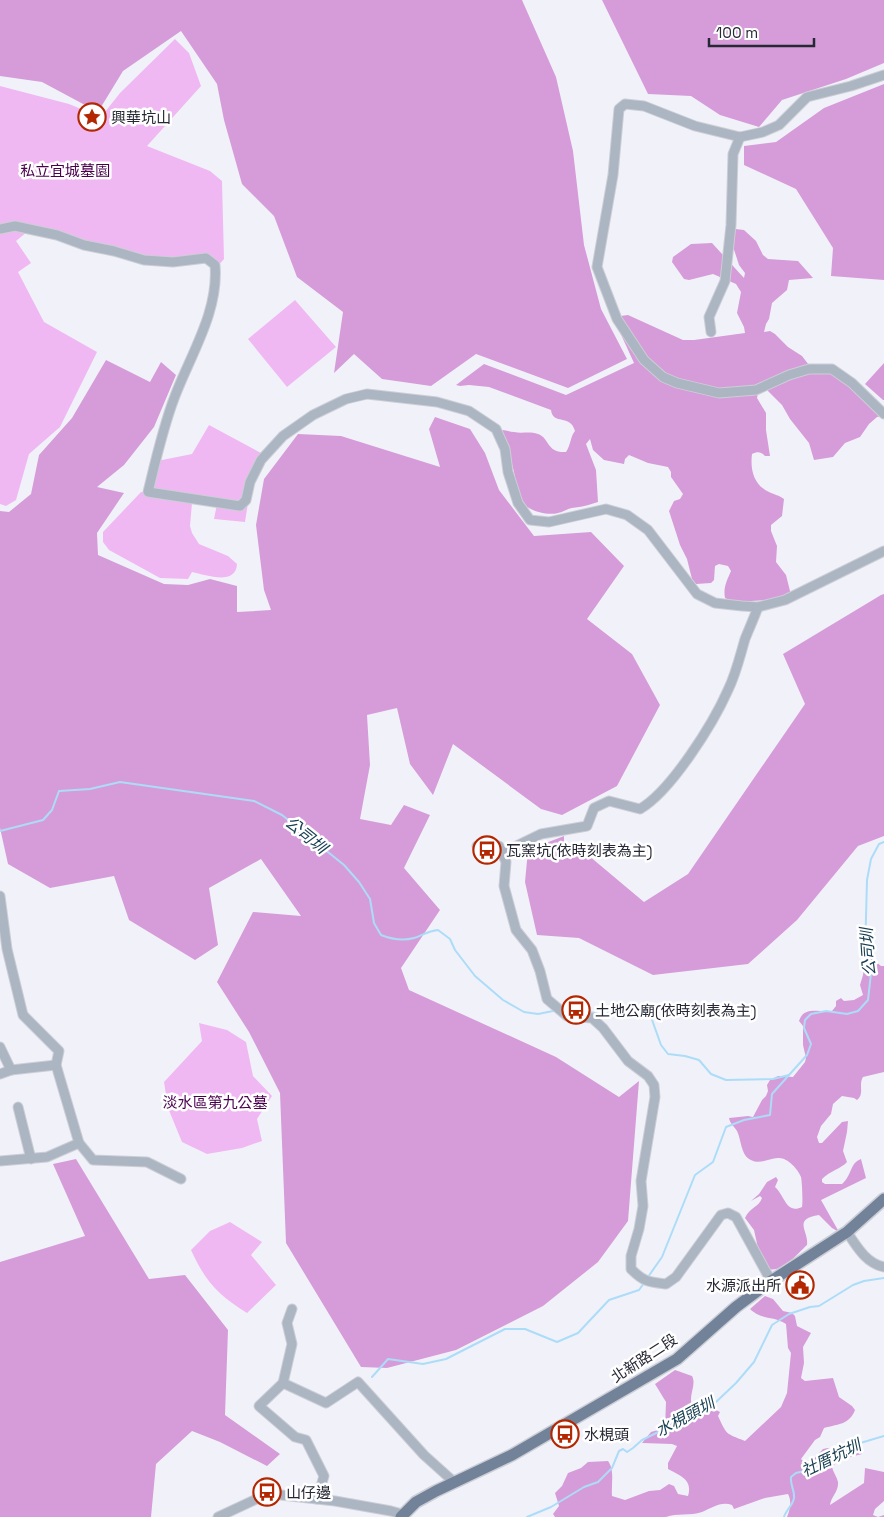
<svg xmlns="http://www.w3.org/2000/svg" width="884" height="1517" font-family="'Space Grotesk','Noto Sans TC',sans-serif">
<rect width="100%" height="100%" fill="#f1f2f9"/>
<!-- green -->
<g fill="#f0b8f2">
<path d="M175 39 189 53 201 86 147 146 210 171 222 181 224 259 218 266 210 258 144 257 33 227 16 241 31 263 18 272 44 322 97 352 60 427 29 454 16 500 6 506 0 504V86L69 104 101 117 120 93Z"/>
<path d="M295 300 336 347 287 387 248 339Z"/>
<path d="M209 425 261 453 241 504 150 490 157 461 192 454Z"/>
<path d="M141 492 192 503 190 526 192 533 199 544 228 556 237 564C236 586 206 575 192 572L188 579 160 578 109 550 103 542V532Z"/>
<path d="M248 503 245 522 214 519 217 504Z"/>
<path d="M199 1023 227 1030 246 1042 253 1076 272 1096 257 1119 262 1141 242 1148 207 1154 182 1142 168 1108 164 1082 202 1041Z"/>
<path d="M230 1222 262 1242 251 1255 276 1285 247 1313C218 1295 205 1281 191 1250L210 1231Z"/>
</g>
<!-- forest -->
<g fill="#d69cd9">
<path d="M0 0H522L556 77 573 151 584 245 601 309 627 359 568 388 476 354 431 386 382 379 354 354 334 373 343 312 297 277 274 216 242 184 224 120 217 84 181 31 123 71 98 112 42 82 0 76Z"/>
<path d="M602 0H884V63L846 79 782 100 759 127 720 115 691 96 648 94Z"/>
<path d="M884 84V280L831 276 833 248 796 189 744 165V146L776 142 824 108Z"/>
<path d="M727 228 744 230 756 241 763 255 768 259 798 261 813 278 789 280 787 290 772 303 769 319 766 324 764 332 770 331 775 334 788 347 802 356 812 369 837 370 882 416 877 417 869 424 860 437 845 443 833 457 814 460 809 443 790 419 782 405 768 391 766 386 759 389 757 398 766 413V430L770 456H765C761 452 758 451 752 454 750 470 754 485 769 492 775 495 779 495 784 499L782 516 771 525V531L777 546 776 562 786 575 791 595 783 599 734 602 725 598C723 588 727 580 731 571L728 566 719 564 715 566 714 580 711 583 696 584 692 579 687 559 680 545 669 511 674 501 680 499 683 494 671 477V472L668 467 648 463 629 455 625 459 624 464 604 460 593 450 590 439 586 444 596 470 598 502C589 505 582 507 572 508 567 509 563 512 558 513 548 516 528 511 522 502 516 492 516 479 513 468 510 456 504 444 498 433L502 430C506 430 510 432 514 432 522 434 529 431 538 434 550 438 546 453 566 452 571 445 570 437 575 431 570 413 553 426 551 410L489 387 469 385 460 386 456 385 484 364 566 395 634 363 613 317 628 315 683 340H694L745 333 744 327 737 313 741 292 736 284 713 274 689 280 684 279 672 262 673 257 691 244 712 243 744 278 745 273 739 265Z"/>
<path d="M106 360 150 382 161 362 176 375 154 427 124 465 97 487 124 493 97 533 98 555 164 584 188 585 210 579 237 586V612L271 610 264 590 256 525 264 479 298 434 341 436 440 467 429 429 435 417 470 429 485 453 499 490 534 536 591 532 624 566 587 619 632 654 660 705 617 786 562 815 541 809 453 744 433 795 410 764 397 708 367 715 370 765 360 819 391 825 404 805 430 815 404 868 440 910 401 968 409 990 556 1057 619 1097 639 1081 628 1221 598 1262 543 1306 456 1350 387 1368 361 1367 286 1243 280 1093 249 1032 217 982 253 912 301 916 261 859 209 888 218 945 195 960 129 920 114 876 50 888 8 864 0 828V511L9 512 31 494 39 455 72 418Z"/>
<path d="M884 363V400H883L865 384Z"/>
<path d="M884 594V836L858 846 797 920 748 964 653 975 579 938 537 935 525 882 528 850 564 836V847L582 850 644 902 688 874 805 704 783 654 881 595Z"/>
<path d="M874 954V960L881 966H884V1072L863 1077C858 1085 865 1094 857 1100L854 1098 842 1096 833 1104 831 1114 821 1126 817 1137 819 1143H822L842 1122 848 1121 847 1132 843 1151 847 1162C842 1168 830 1171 822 1179V1182L825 1184H842C853 1174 849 1164 861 1159L866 1178 821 1200 839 1232 832 1228 819 1215C792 1219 809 1231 807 1245 797 1254 783 1273 768 1269L758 1248 754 1230 745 1218C750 1207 759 1207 762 1198L760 1196 751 1201 759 1194 767 1182 776 1177 778 1180 775 1187C784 1194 786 1215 802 1207 803 1202 802 1181 801 1177 798 1169 787 1157 778 1158 768 1158 760 1166 749 1159 741 1154 741 1139 737 1131 734 1126 730 1124 729 1118L748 1116 753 1117 762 1100 766 1096 768 1091 767 1085 770 1080 778 1076 793 1077 805 1062 806 1058 803 1045V1026L799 1021C804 1005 820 1013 832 1011L836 1006V1001L841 998 844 1001 854 1000 863 995 860 985 863 975 865 958 869 955Z"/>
<path d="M76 1159 149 1279 185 1275 228 1330 225 1415 280 1454 267 1466 220 1442 192 1431 156 1464 151 1517H0V1262L85 1236 53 1164Z"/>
<path d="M765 1296 773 1299 783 1311 792 1313 795 1316 797 1326 811 1333 803 1347 804 1363 801 1378 805 1381 833 1378 839 1397 852 1406 855 1410C849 1425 838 1424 824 1428L820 1437 815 1440 801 1459 804 1462 810 1463 823 1449 828 1448 841 1449 854 1447 862 1454 839 1460 832 1467C833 1472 837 1477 838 1482 839 1491 831 1497 830 1505L864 1483 865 1468 884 1472V1501L875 1509 873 1515 878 1517 884 1515V1517H787C790 1510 792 1501 788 1494L765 1498 734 1509 732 1505C721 1501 712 1508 702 1512 690 1516 677 1513 666 1517H555L553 1514 559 1506 555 1493 562 1486 568 1473 581 1468 588 1462 608 1461C615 1470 611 1485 612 1496L625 1500 649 1491 660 1490 669 1484 674 1486 678 1494 688 1496C693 1479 680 1476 668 1469V1463L677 1446 672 1444 642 1443 651 1432 665 1428 666 1402 655 1384 675 1370 692 1376C697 1385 688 1395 692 1406H697L706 1412 716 1410 720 1412 718 1416C727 1435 725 1433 745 1441L781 1407 787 1393 791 1353 788 1348 786 1324C772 1315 763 1321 750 1309Z"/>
</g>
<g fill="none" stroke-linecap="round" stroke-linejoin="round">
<!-- stream -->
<g stroke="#acdcf8" stroke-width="2">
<path d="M0 831 43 820 52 810 59 791 90 789 120 782 254 801 282 815 344 865 359 882 370 899 374 923 381 935C391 939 403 941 414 938 423 936 426 931 438 930L450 939 455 950 475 976 503 1000 524 1012 538 1014 553 1011"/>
<path d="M565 1006 607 1016 608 1012 622 1015 642 1012 651 1017 661 1045 668 1054 685 1056 699 1060 711 1074 726 1080 773 1079 789 1075 807 1055 811 1044 804 1028 805 1020 811 1014 826 1011 847 1014 858 1011 868 1000 871 973 865 954 867 880 871 859 879 844 884 842"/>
<path d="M648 1277 662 1257 695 1175 713 1162 726 1127 744 1120 770 1115 772 1094 789 1075"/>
<path d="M372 1377 388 1359 423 1364 446 1359 505 1329H525L557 1342 578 1333 609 1300 639 1290 644 1283"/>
<path d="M527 1517 551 1507 584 1487 598 1482 612 1468 619 1451 623 1449 627 1452 633 1448 642 1440 689 1417 704 1405 716 1402 736 1383 754 1362 772 1325 789 1314 810 1307 819 1306 853 1285 864 1281 884 1278"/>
<path d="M784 1517C786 1510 793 1505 794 1498 795 1491 790 1485 791 1477L796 1473 816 1468 851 1450 857 1444 884 1436"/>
</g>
<!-- minor casing -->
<g stroke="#ccced6" stroke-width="11">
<g id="minor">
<path d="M884 75 851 86 807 97 779 125 763 132 740 137 695 126 644 106 625 104 619 109 613 175 597 267 617 319 644 360 663 377 677 383 719 393 756 390 789 375 809 369H832L852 383 884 414"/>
<path d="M0 229 15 226 57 235 84 245 114 251 144 260 173 262 206 258 215 265C219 311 191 354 175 396 163 427 156 459 148 492L240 506 246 500 250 482 261 460 283 436 313 415 346 399 367 394 437 402 469 411 496 429 505 449 508 472 518 503 530 520 549 522 606 509 627 515 648 530 697 594 715 603 742 606 758 607 785 600 884 551"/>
<path d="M711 332 709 317 725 281 731 225 733 154 740 137"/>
<path d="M477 846 490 844 499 846 506 862 504 886 516 930 532 950 540 971 547 999 567 1016 592 1018 603 1028 628 1061 648 1076 654 1085 655 1097 641 1181 643 1206 639 1229 631 1256V1269C644 1282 649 1282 666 1284L676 1277 721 1215 728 1213 736 1217 771 1281"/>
<path d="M502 853 541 834 587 826 594 808 609 801 640 809C671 791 713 724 728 690 736 674 740 656 745 639 749 629 754 618 758 607"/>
<path d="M0 896 7 949 23 1015 59 1051 56 1065 79 1143"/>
<path d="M0 1047 11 1070"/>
<path d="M0 1074 11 1070 56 1065"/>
<path d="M18 1107 31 1159"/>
<path d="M0 1161 47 1157 79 1143 93 1160 147 1162 181 1179"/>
<path d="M847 1232C857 1247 866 1263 884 1267"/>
<path d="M292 1309 287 1323 292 1344 283 1383 259 1406 295 1437 306 1440 324 1476 317 1499"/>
<path d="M283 1383 326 1403 358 1382 424 1455 454 1482"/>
<path d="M218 1517 265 1495H281L335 1501 391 1511 402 1514"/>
</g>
</g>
<!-- major casing -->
<g stroke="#ccced6" stroke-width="14">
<path id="major" d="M401 1517 416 1502 436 1491 512 1455 677 1359 736 1307 771 1281 847 1232 884 1199"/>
</g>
<!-- minor -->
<use href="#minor" stroke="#acb5c2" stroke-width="9"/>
<!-- major -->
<use href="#major" stroke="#728299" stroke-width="11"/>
</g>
<!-- icons -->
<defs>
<g id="sight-ring" transform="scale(1.4375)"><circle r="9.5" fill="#fff" stroke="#b32802" stroke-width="1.5"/><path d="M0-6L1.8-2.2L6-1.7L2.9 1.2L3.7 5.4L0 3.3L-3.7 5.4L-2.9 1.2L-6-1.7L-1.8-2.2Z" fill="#b32802"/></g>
<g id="bus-ring" transform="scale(1.4375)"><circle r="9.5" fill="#fff" stroke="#b32802" stroke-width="1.5"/><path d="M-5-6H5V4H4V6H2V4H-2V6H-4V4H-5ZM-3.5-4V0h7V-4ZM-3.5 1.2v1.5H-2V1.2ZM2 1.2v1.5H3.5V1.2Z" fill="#b32802"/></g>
<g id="civic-ring" transform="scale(1.4375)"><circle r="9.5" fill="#fff" stroke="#b32802" stroke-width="1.5"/><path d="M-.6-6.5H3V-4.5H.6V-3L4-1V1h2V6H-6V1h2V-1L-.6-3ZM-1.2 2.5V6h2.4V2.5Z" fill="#b32802"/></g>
</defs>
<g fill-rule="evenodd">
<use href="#sight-ring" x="92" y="117"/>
<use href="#bus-ring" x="487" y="850"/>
<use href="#bus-ring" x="576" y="1010"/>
<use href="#civic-ring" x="800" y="1285"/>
<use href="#bus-ring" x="565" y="1434"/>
<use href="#bus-ring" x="267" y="1492"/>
</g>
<g text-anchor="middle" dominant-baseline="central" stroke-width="5" stroke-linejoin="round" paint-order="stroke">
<!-- poi labels -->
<g font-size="15" fill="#262834" stroke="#fff" text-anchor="start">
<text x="111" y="117">興華坑山</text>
<text x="506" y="850">瓦窯坑(依時刻表為主)</text>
<text x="595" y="1010">土地公廟(依時刻表為主)</text>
<text x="781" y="1285" text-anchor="end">水源派出所</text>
<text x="584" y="1434">水梘頭</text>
<text x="286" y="1492">山仔邊</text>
</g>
<!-- park labels -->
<g font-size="15" fill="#49004d" stroke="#fff">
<text x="65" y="170">私立宜城墓園</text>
<text x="215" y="1102">淡水區第九公墓</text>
</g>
<!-- street labels -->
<g font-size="15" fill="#262834" stroke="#fff">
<text transform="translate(644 1358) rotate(-33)">北新路二段</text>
</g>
<!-- water labels -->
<g font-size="16" font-style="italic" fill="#1a4053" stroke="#fff">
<text transform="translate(306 835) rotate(39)">公司圳</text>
<text transform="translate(868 952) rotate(-94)">公司圳</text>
<text transform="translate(685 1417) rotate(-28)">水梘頭圳</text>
<text transform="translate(831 1458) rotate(-26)">社厝坑圳</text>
</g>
</g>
<!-- scale -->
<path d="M709 38v8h105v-8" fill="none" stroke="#262834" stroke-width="2.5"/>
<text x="716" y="38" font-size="15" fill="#262834" stroke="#ffffff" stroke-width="4" paint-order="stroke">100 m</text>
</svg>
